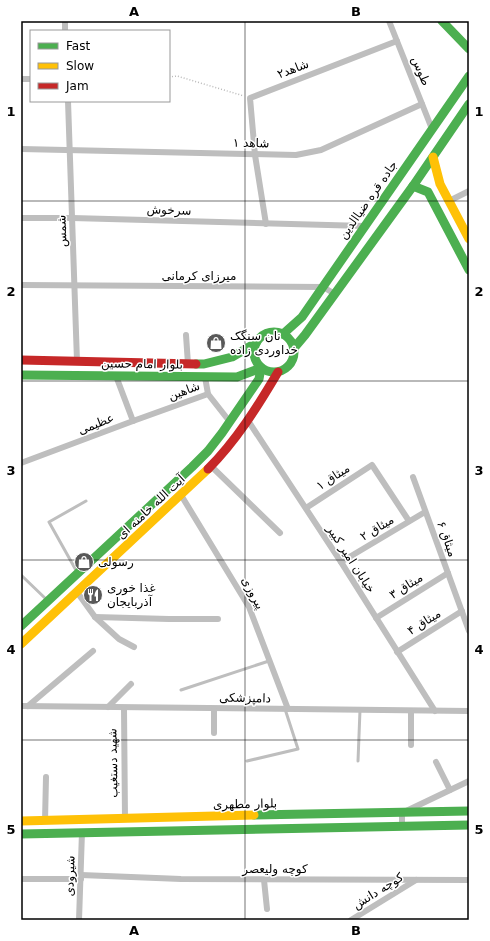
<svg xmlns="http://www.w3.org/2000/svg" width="490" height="941" font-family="'DejaVu Sans',Cairo,sans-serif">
<rect width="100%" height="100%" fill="#fff"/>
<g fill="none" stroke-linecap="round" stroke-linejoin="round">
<!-- path -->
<path stroke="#b9b9b9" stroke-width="1.5" stroke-dasharray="1 2" stroke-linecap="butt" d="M169 77 177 76 244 96"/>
<!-- lane -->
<g stroke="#bebebe" stroke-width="3">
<path d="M77 572 49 522 86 501"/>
<path d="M21 575 47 600"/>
<path d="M181 690 269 661"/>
<path d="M247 761 298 749 285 709"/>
<path d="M358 761 360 710"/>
</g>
<!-- street -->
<g stroke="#bebebe" stroke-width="6">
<path d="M65 21V31"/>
<path d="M389 21 432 129"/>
<path d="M21 79H31"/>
<path d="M68 101 77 361"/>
<path d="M21 149 296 155 321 150 422 104"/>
<path d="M449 201 469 191"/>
<path d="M21 218H72L365 226"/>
<path d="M266 224 255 155 250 98 397 41"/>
<path d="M21 285 323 287 335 294"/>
<path d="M186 335 188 364"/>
<path d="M205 377 208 394"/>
<path d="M247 419 341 562 435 711"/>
<path d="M133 421 208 394 230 422"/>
<path d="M21 463 133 421 116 376"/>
<path d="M211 466 280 533"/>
<path d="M413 477 469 631"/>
<path d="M181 495 249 607 288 709"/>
<path d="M306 508 372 465 409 521"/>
<path d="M341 562 425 512"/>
<path d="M77 592 95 617 119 639 134 647"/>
<path d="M95 617 169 619H218"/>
<path d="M376 618 448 573"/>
<path d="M397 652 462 611"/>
<path d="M21 706 469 711"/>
<path d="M28 706 93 651"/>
<path d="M108 707 131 684"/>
<path d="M124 708 125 819"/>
<path d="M214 709V733"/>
<path d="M411 711V745"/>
<path d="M436 762 450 790"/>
<path d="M45 821 46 777"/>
<path d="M402 826V813L469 781"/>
<path d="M81 875 181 879 469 880"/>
<path d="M21 879H81"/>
<path d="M264 880 267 909"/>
<path d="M79 920 82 832"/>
<path d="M351 920 416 880"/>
</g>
<!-- fast -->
<g stroke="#4caf50" stroke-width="9">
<path d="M442 21 469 49"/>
<path d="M413 186 428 192 469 270"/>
<circle cx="274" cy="352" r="20"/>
<path d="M283 334 302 317 469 76"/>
<path d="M294 348 305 335 413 186 469 104"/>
<path d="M196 364H204L232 357 256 343"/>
<path d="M21 375 237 377 261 368"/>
<path d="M21 626 192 467 208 451 222 433 259 379 261 368"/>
<path d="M254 815 469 811"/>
<path d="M21 834 469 825"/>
</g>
<!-- slow -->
<g stroke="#ffc107" stroke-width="9">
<path d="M433 157 440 184 469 239"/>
<path d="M21 644 208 469"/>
<path d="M21 821 254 815"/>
</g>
<!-- jam -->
<g stroke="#c62828" stroke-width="9">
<path d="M21 360 196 364"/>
<path d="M208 469C236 441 258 406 278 372"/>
</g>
</g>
<!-- grid -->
<path fill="none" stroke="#000" stroke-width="1" stroke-opacity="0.55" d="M245 21V920M21 201H469M21 381H469M21 560H469M21 740H469"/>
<!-- icons -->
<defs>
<g id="shop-disc" transform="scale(1)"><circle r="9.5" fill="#595959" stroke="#fff"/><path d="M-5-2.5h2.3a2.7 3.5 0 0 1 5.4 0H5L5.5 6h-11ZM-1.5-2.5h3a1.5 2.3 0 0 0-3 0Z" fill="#fff"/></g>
<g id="restaurant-disc" transform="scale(1)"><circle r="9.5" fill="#595959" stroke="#fff"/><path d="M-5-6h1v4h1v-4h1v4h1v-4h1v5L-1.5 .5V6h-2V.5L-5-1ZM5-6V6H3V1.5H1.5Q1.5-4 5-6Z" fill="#fff"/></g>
</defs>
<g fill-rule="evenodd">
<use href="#shop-disc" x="216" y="343"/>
<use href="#shop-disc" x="84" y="562"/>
<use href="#restaurant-disc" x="93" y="595"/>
</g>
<g text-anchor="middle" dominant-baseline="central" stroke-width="3" stroke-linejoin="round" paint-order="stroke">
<!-- street labels -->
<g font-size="12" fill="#000" stroke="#fff">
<text transform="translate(293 69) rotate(-21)">شاهد۲</text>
<text transform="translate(421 71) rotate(68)">طوس</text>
<text transform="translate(251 143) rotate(1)">شاهد ۱</text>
<text transform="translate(368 200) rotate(-55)">جاده قره ضیاالدین</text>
<text transform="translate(169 210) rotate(2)">سرخوش</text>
<text transform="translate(62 231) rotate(-92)">شمس</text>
<text x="199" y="276">میرزای کرمانی</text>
<text transform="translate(142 364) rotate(1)">بلوار امام حسین</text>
<text transform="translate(184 391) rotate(-20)">شاهین</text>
<text transform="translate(96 424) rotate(-21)">عظیمی</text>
<text transform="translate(333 477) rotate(-33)">میثاق ۱</text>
<text transform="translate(151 507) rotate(-43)">آیت الله خامنه ای</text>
<text transform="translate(377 528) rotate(-31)">میثاق ۲</text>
<text transform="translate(447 539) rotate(70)">میثاق ۶</text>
<text transform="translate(351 559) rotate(57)">خیابان امیر کبیر</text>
<text transform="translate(406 586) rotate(-32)">میثاق ۳</text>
<text transform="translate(253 593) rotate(62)">پیروزی</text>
<text transform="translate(424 622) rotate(-32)">میثاق ۴</text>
<text transform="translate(245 698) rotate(1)">دامپزشکی</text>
<text transform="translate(113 763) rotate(-91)">شهید دستغیب</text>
<text transform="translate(245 804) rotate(-1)">بلوار مطهری</text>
<text x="275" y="869">کوچه ولیعصر</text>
<text transform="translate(70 876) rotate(-88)">شیرودی</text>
<text transform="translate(378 891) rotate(-32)">کوچه دانش</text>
</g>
<!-- poi labels -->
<g font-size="12" fill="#000" stroke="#fff" text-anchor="start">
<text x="230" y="336">نان سنگک<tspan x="230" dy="14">خداوردی زاده</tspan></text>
<text x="98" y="562">رسولی</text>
<text x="107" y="588">غذا خوری<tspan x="107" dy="14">آذربایجان</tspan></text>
</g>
</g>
<!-- border -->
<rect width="490" height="941" fill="none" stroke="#ffffff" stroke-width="44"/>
<!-- legend -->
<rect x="30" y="30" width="140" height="72" fill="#ffffff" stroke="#999999"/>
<rect x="38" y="43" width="20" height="6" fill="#4caf50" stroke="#999999"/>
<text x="66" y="50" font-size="12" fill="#000000">Fast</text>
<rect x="38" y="63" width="20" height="6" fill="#ffc107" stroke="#999999"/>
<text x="66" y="70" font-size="12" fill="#000000">Slow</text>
<rect x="38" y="83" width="20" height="6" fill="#c62828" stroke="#999999"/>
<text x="66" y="90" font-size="12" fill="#000000">Jam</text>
<rect x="22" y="22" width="446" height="897" fill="none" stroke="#000" stroke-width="1.5"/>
<g font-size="13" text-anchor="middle" font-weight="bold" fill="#000">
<text x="134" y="16">A</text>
<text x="356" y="16">B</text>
<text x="11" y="116">1</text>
<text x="479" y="116">1</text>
<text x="11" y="296">2</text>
<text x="479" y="296">2</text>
<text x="11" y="475">3</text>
<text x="479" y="475">3</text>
<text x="11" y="654">4</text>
<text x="479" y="654">4</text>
<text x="11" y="834">5</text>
<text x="479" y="834">5</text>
<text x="134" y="935">A</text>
<text x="356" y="935">B</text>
</g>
</svg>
